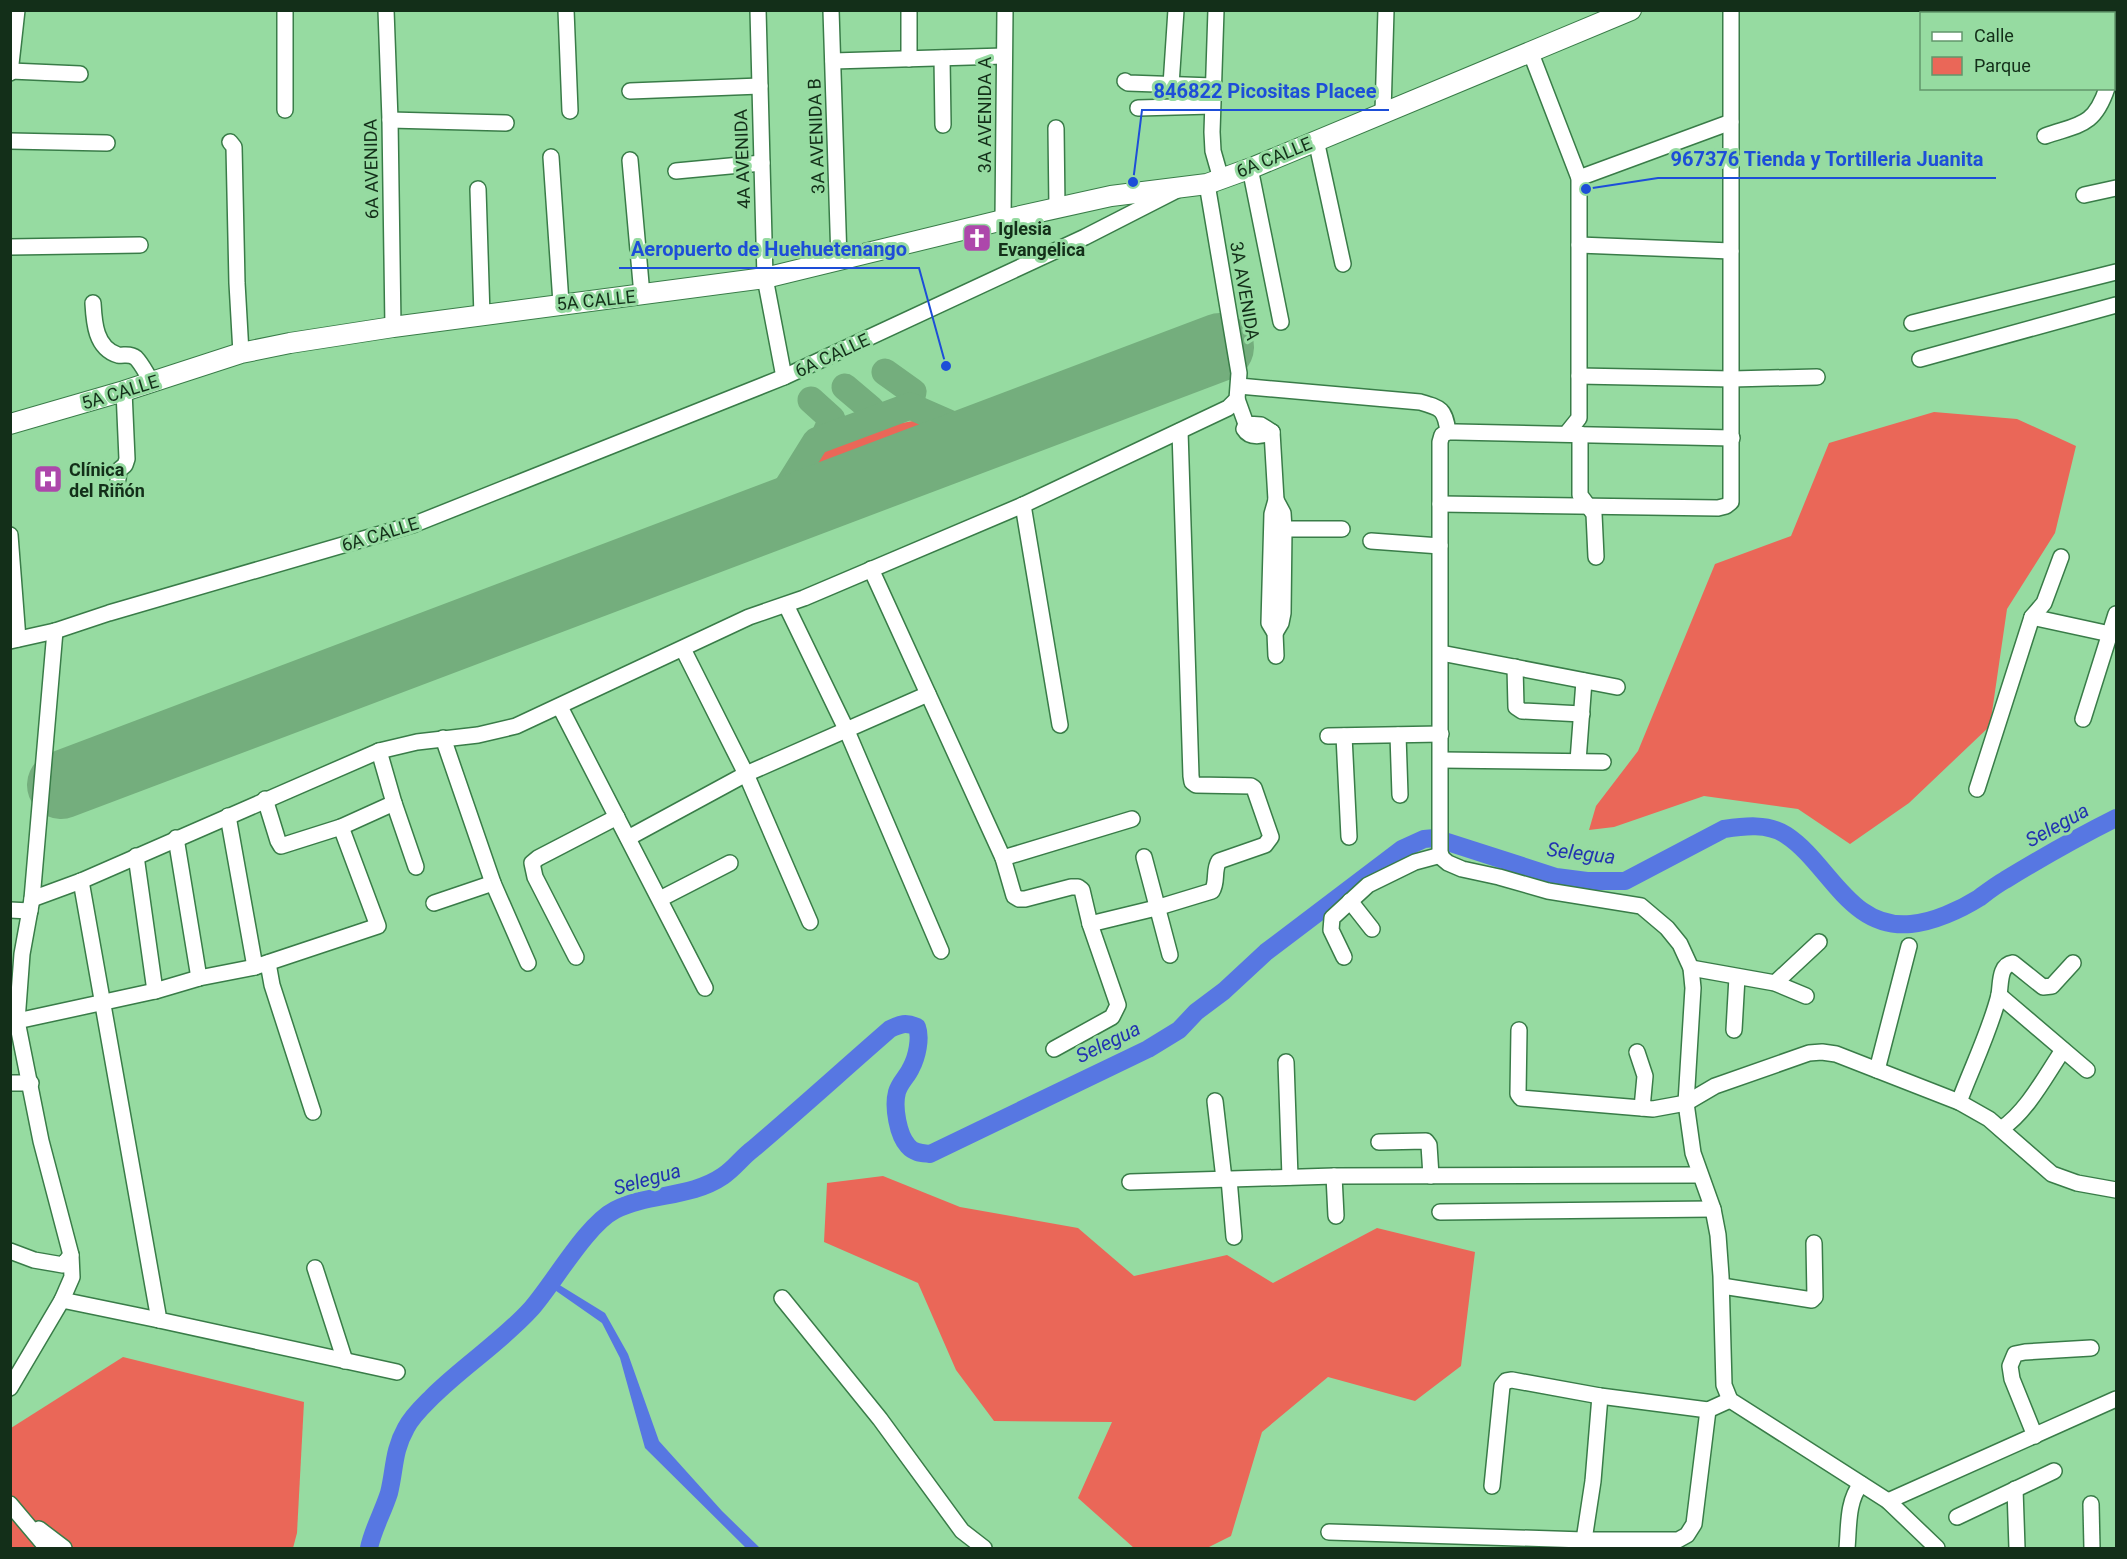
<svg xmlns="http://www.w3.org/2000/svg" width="2127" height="1559" font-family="Roboto,sans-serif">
<rect width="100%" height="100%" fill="#96dba1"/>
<!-- green -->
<g fill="#ea6758">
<path d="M1934 412 2017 419 2076 446 2055 533 2007 609 1990 726 1909 803 1850 844 1798 809 1704 796 1614 827 1589 830 1596 806 1638 751 1715 564 1791 536 1829 443Z"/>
<path d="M913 421 928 423 943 436 942 440 806 489C799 475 809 461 819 452L891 425Z"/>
<path d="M883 1176 960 1207 1078 1228 1134 1276 1227 1255 1273 1283 1377 1228 1475 1252 1461 1366 1415 1401 1328 1377 1262 1432 1231 1536 1207 1548H1134L1078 1498 1112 1422 994 1421 956 1370 918 1283 824 1242 827 1183Z"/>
<path d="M123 1357 304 1402 297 1533 293 1548H11V1428Z"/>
</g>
<!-- water -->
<path fill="#5777e2" d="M553 1281 605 1313 628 1354 659 1441 722 1511 760 1548H746L645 1448 620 1358 602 1323 549 1286Z"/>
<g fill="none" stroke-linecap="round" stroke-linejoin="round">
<!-- river -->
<path stroke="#5777e2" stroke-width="18" d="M369 1548C373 1529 383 1512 389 1493 395 1469 393 1451 406 1428 412 1416 423 1406 432 1397 463 1366 501 1342 531 1309 554 1283 586 1225 615 1210 649 1193 691 1198 723 1176 735 1168 742 1157 753 1149 799 1110 844 1069 890 1029 900 1024 906 1022 917 1027 921 1038 917 1057 911 1068 907 1077 900 1082 897 1092 893 1107 898 1135 908 1146 914 1153 922 1153 930 1154L1148 1049 1179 1030 1196 1012 1224 991 1266 952 1402 849 1424 839 1435 838 1556 877 1587 881H1625L1724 829C1744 826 1768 823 1786 835 1829 863 1849 930 1911 924 1933 922 1960 910 1979 898 1987 892 1996 885 2005 880 2041 858 2078 837 2116 818"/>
<!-- taxiway -->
<g stroke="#74ae7d" stroke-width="27">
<path d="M885 372 913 392 910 406"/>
<path d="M845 387 871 409 868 421"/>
<path d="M811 400 832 419 824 437"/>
<path d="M768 518 816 441 910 406 981 437"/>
</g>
<!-- runway -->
<path stroke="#74ae7d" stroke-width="68" d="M61 785 1220 347"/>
<!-- minor casing -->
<g stroke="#397c48" stroke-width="18">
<g id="minor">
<path d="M285 10V110"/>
<path d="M386 10 390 120 393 327"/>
<path d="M566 10 570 111"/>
<path d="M758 10 765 278 784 377"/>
<path d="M831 10 839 260"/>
<path d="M1216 10 1212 132 1213 151 1221 179"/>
<path d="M1530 51 1579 178V418L1567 433"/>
<path d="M942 58 943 125"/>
<path d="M909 59V10"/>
<path d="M833 61 1004 56"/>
<path d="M11 71 80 74"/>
<path d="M10 73 17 10"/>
<path d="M2114 78H2116"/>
<path d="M1125 81 1128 83 1213 86"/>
<path d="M1171 85 1176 10"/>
<path d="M630 91 760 86"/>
<path d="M1138 108 1212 106"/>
<path d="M1383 112 1386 10"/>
<path d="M390 120 506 123"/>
<path d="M1056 128 1057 208"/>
<path d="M2045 136C2079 124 2094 127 2107 88"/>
<path d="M1316 140 1343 264"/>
<path d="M10 141 107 143"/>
<path d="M230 142 234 147 237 283 241 353"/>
<path d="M551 157 561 303"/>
<path d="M630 160 642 295"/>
<path d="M1250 168 1281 322"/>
<path d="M676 171 762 163"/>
<path d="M1579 178 1731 122"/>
<path d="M478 189 482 316"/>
<path d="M2084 195 2116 188"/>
<path d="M1003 220 1005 10"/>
<path d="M1579 245 1731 251"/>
<path d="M10 247 140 245"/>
<path d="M93 303C94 321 95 348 118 355 124 356 130 353 136 358 142 364 147 375 152 382"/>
<path d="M1912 323 2116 272"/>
<path d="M1920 359 2116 305"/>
<path d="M1579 376 1732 379 1817 377"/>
<path d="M1239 386 1420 402C1441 408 1445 409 1448 432"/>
<path d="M1237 399 1246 424 1261 425 1272 432 1276 500 1272 514 1269 623 1275 633 1276 656"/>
<path d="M1246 424 1244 429C1250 439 1263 436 1272 432"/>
<path d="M1580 434V495L1594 514 1596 557"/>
<path d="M1732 438 1456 432H1448L1442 435 1440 442V853L1442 858 1448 863 1462 869 1499 877 1548 891 1641 906 1667 928 1680 944 1691 968 1693 988 1686 1103 1693 1153 1713 1209 1718 1235 1721 1276 1724 1385 1730 1400 1888 1501 1937 1548"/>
<path d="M118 479 119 470 125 465 127 459 124 391"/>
<path d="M1440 504 1718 508 1726 506 1731 502V10"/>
<path d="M1023 505 1060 725"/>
<path d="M1284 529H1342"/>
<path d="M10 535 18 639"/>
<path d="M1371 541 1440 546"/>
<path d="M871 569 1003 858 1014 896 1019 899H1025L1071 887H1078L1082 890 1090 924 1118 1005 1112 1017 1054 1049"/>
<path d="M786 605 847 731 941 951"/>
<path d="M2032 617 2110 634"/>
<path d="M55 631 32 899 22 954 17 1021 41 1141 71 1255 72 1277 62 1300"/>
<path d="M1275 633 1281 623 1283 613 1284 529 1283 513 1276 500"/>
<path d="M10 641 55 631 109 613 415 524 784 377 1085 237 1177 190"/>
<path d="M683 649 746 774 810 922"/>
<path d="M1441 653 1617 687"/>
<path d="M1515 667 1516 707 1522 711 1582 714"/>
<path d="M560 707 705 988"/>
<path d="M2083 719 2116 614"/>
<path d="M1398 735 1400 795"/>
<path d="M1328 736 1441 734"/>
<path d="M1344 736 1349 837"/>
<path d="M443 738 493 883 528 963"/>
<path d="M1441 760 1603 762"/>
<path d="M1578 761 1584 681"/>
<path d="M1977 789 2032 617 2044 603 2061 557"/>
<path d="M265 799 278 841 281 846 341 827 394 803 379 751"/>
<path d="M394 803 416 867"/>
<path d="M228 816 255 967"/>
<path d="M176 838 199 978"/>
<path d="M628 838 746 774 928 694"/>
<path d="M136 856 155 991"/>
<path d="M1144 857 1170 955"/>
<path d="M1003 858 1132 819"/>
<path d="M81 881 159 1320 397 1372"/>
<path d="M32 899 81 881 379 751 417 742 478 735 516 726 749 617 804 598 1023 505 1228 408 1237 399 1239 373 1207 184"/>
<path d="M660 899 730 863"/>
<path d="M1350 901 1372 929"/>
<path d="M434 903 493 883"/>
<path d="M10 910 30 911"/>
<path d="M1090 924 1156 908 1212 891C1218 882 1213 870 1219 861L1265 845 1271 837 1254 788 1251 786 1196 785 1192 782 1191 776 1180 431"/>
<path d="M576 957 535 877 532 863 538 858 617 817"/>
<path d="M1344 957 1331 930 1332 918 1368 885 1415 862 1441 855"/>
<path d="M268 963 272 985 313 1112"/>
<path d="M1691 968 1775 983 1806 996"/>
<path d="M1775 983 1819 942"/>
<path d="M1999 995 2087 1070"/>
<path d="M17 1021 155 991 199 978 255 967 378 926 341 827"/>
<path d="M1519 1030 1518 1094 1521 1098 1653 1109 1686 1103 1715 1086 1809 1053 1822 1052 1836 1054 1959 1102 1989 1119 2052 1174 2077 1183 2116 1190"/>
<path d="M1734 1030 1737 977"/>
<path d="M1637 1052 1645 1076 1642 1108"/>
<path d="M1286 1062 1290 1177"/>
<path d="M1877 1070 1909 946"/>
<path d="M10 1083H31"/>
<path d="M1215 1101 1224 1179"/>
<path d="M1959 1102C1972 1067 1990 1031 1999 995 2001 983 1999 965 2013 963L2043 987 2052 986 2073 963"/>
<path d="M2001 1129C2027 1112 2046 1075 2063 1050"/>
<path d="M1379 1142 1426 1141 1429 1145 1431 1176"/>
<path d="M1334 1176 1336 1216"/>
<path d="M1229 1179 1234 1237"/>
<path d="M1130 1182 1334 1176 1700 1175"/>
<path d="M1440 1212 1713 1209"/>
<path d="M10 1251 34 1260 63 1265 71 1255"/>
<path d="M315 1268 345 1361"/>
<path d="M1722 1286 1812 1300 1815 1297 1814 1243"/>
<path d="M782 1298 880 1419 962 1531 984 1548"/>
<path d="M10 1388 62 1300 159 1320"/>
<path d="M2035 1436 2012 1379 2010 1366 2015 1354 2025 1352 2091 1348"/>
<path d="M1492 1486 1502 1386 1506 1381 1512 1380 1600 1396 1708 1410 1730 1400"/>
<path d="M2015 1489 2017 1548"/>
<path d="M1888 1501 2116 1399"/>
<path d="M10 1504 47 1548"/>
<path d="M2091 1504 2092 1548"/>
<path d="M1957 1517 2054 1471"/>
<path d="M39 1529 64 1548"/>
<path d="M1329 1532 1584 1540H1678L1687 1535 1694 1524 1708 1410"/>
<path d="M1584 1540 1593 1481 1600 1396"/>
<path d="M1847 1548C1849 1527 1847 1501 1861 1484"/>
</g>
</g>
<!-- major casing -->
<g stroke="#397c48" stroke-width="22">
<path id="major" d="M10 424 124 391 241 353 290 343 393 327 765 278 1003 220 1111 196 1207 184 1254 167 1631 10"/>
</g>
<!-- minor -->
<use href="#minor" stroke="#fff" stroke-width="15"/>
<!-- major -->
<use href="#major" stroke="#fff" stroke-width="20"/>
</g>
<!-- icons -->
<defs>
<g id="church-square" transform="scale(1.5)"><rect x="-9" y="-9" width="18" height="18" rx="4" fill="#ad47ab" stroke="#96dba1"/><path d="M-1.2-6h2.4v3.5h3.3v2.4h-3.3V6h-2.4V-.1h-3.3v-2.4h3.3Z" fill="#fff"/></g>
<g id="hospital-square" transform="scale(1.5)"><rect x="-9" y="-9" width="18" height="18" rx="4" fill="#ad47ab" stroke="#96dba1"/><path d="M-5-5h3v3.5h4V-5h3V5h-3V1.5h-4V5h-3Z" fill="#fff"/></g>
</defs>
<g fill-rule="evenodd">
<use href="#church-square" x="977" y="238"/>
<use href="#hospital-square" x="48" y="479"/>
</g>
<g text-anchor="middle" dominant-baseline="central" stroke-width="6" stroke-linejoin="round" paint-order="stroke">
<!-- street labels -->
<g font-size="18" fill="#132f19" stroke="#96dba1">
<text transform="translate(984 115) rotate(-90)">3A AVENIDA A</text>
<text transform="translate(816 136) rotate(-92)">3A AVENIDA B</text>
<text transform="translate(1274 157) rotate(-22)">6A CALLE</text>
<text transform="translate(742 159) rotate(-92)">4A AVENIDA</text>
<text transform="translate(371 169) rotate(-91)">6A AVENIDA</text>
<text transform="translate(1245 291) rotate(80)">3A AVENIDA</text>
<text transform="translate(596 300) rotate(-6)">5A CALLE</text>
<text transform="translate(832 355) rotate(-25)">6A CALLE</text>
<text transform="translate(120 392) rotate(-17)">5A CALLE</text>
<text transform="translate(380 534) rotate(-17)">6A CALLE</text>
</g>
<!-- poi labels -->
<g font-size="18" font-weight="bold" fill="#132f19" stroke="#96dba1" text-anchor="start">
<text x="998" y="228">Iglesia<tspan x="998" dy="21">Evangelica</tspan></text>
<text x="69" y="469">Clínica<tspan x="69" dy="21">del Riñón</tspan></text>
</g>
<!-- water labels -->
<g font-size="20" font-style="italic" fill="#2233b0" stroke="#96dba1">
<text transform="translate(2057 825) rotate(-29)">Selegua</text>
<text transform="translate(1581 853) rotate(7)">Selegua</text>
<text transform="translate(1108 1042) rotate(-26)">Selegua</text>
<text transform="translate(647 1179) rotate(-16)">Selegua</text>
</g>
</g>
<!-- callouts -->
<path fill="none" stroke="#1d4ed8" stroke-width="2" d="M1133 182L1142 110H1389M1586 189L1658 178H1996M946 366L919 268H619"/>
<g fill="#1d4ed8" stroke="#96dba1" stroke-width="2">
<circle cx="1133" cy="182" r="6"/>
<circle cx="1586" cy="189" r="6"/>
<circle cx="946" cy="366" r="6"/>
</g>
<g font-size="20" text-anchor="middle" font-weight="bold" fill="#1d4ed8" stroke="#96dba1" stroke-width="6" stroke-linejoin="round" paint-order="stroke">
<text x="1265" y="98">846822 Picositas Placee</text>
<text x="1827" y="166">967376 Tienda y Tortilleria Juanita</text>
<text x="769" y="256">Aeropuerto de Huehuetenango</text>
</g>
<!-- border -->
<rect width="2127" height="1559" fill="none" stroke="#132f19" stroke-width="24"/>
<!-- legend -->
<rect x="1920" y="12" width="195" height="78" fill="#96dba1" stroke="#62966b" stroke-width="1.5"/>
<rect x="1932" y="32" width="30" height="9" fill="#ffffff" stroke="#62966b" stroke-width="1.5"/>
<text x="1974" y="42" font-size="18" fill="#132f19">Calle</text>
<rect x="1932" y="57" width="30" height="18" fill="#ea6758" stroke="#62966b" stroke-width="1.5"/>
<text x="1974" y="72" font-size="18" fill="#132f19">Parque</text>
</svg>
